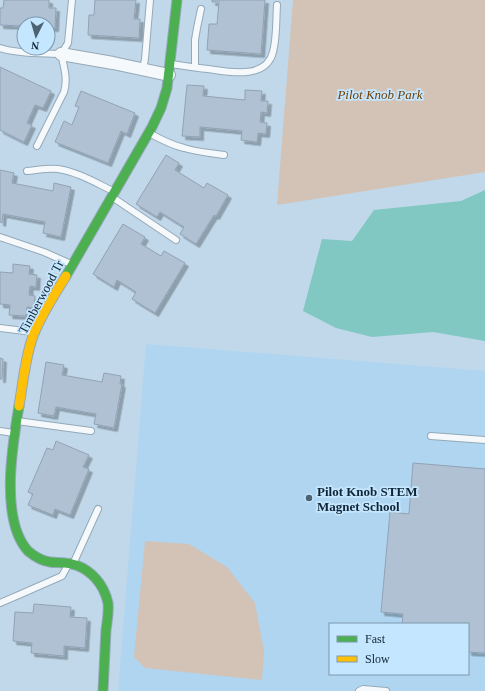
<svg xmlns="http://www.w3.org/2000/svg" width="485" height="691" font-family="'Times New Roman',serif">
<defs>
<filter id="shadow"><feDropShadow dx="3.5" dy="3.5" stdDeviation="0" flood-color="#0004"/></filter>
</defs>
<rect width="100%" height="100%" fill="#c0d8ea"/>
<!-- built -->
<path fill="#afd5f1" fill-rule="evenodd" d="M146 344 485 371V691H118ZM330 624H468V674H330Z"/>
<!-- green -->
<g fill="#d2c3b6">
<path d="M293 0H485V172L277 205Z"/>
<path d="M145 541 189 544 227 567 255 603 264 651 262 680 145 668 134 657Z"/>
</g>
<!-- water -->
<path fill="#81c8c2" d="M485 190V341L433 332 372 337 336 328 303 311 322 239 352 241 374 210 461 201Z"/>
<!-- building -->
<g fill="#b1c1d4" stroke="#92a2b4" filter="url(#shadow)">
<path d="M4 0H49V8H56L55 28H48V24H24V26L0 25V8H3Z"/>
<path d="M95 0H136L134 19H140L139 38 88 35 89 15H94Z"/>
<path d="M212 0H265L261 54 207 50 209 24H217L219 2H212Z"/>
<path d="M0 67 51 91 43 108 35 105 27 123 32 125 24 142 0 130Z"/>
<path d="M187 85 204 86 203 96 245 100V90L262 91 261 101H268L267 113 261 112 260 122 267 123 266 134 258 133 257 142 241 140 242 131 200 127V137L182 136Z"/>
<path d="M81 91 135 113 127 134 121 131 108 163 55 142 64 121 72 125 79 107 75 106Z"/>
<path d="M166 155 179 163 175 170 204 188 207 183 228 195 216 216 214 215 196 244 180 234 184 227 160 212 157 217 136 204Z"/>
<path d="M0 170 14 173 12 183 53 191 54 183 71 187 61 237 43 233 45 222 3 214 2 223 0 222Z"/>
<path d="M123 224 145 237 141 244 161 256 164 251 185 263 155 313 132 299 136 292 117 280 114 287 93 274Z"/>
<path d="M13 264 30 266 29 274 37 275 36 287 30 286 29 295 35 296 34 308 27 307 26 316 9 315 10 305 0 304V272L13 273Z"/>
<path d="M0 358 3 359 2 379H0Z"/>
<path d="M46 362 64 365 62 375 102 382 104 373 121 376 120 384H122L114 428 94 424 96 414 56 407 54 416 38 413Z"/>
<path d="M56 441 89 455 83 467 89 469 70 515 55 509 53 515 28 505 33 494 28 492 47 448 53 450Z"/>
<path d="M413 463 485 469V653L468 652V624H402L403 614 381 612 390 512 409 514Z"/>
<path d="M34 604 71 607 70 617 87 618 85 648 64 646V656L31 653 32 643 13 641 15 612 33 613Z"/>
</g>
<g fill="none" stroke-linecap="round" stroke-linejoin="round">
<!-- lane casing -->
<g stroke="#94a9b8" stroke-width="8">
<g id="lane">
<path d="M0 48C17 54 43 53 61 54"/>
<path d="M171 64C184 66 196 68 208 69 229 72 266 80 273 52 277 37 276 20 277 5"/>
<path d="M195 67V40L197 28 201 9"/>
<path d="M143 69 145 59 150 0"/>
<path d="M149 133C160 139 171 145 184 148 197 152 210 153 224 155"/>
<path d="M37 146 64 92C68 79 64 67 61 54L68 43 72 0"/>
<path d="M27 171C37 170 48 168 58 169 78 172 96 183 113 191"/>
<path d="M112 197 176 240"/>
<path d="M0 237 44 252 71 264"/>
<path d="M0 328 33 332"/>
<path d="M17 421 91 431"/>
<path d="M0 431 14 433"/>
<path d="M431 436 485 440"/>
<path d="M73 564 98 509"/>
<path d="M0 603 21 594 62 576 68 565"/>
<path d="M359 691 363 689 386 691"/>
</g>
</g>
<!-- street casing -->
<g stroke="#94a9b8" stroke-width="14">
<path id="street" d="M61 54 113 63 169 75"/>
</g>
<!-- fast casing -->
<g stroke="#94a9b8" stroke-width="11">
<g id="fast">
<path d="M66 276 152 127 161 108 167 88 177 0"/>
<path d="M19 406C12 447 0 520 28 551 34 556 42 561 50 562 55 563 60 562 65 563 81 564 95 574 103 589 105 593 107 598 108 603 109 612 107 622 106 630 105 651 104 671 103 691"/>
</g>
</g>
<!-- slow casing -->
<g stroke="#94a9b8" stroke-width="11">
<path id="slow" d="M19 406C23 383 25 358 33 336 41 315 54 295 66 276"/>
</g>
<!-- lane -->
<use href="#lane" stroke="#f6f9fc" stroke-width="6"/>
<!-- street -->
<use href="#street" stroke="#f6f9fc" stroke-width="12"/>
<!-- fast -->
<use href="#fast" stroke="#4caf50" stroke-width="9"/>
<!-- slow -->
<use href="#slow" stroke="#ffc107" stroke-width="9"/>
</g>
<!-- markers -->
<circle fill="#4d6374" stroke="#c5e6ff" stroke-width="1.5" cx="309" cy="498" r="4"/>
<g text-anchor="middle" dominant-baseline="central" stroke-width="3.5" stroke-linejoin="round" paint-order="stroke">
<!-- park labels -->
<g font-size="13" font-style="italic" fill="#713e01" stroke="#c5e6ff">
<text x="380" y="94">Pilot Knob Park</text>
</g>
<!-- street labels -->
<g font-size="13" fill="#0f2434" stroke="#c5e6ff">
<text transform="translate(41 297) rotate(-62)">Timberwood Tr</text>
</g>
<!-- poi labels -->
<g font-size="13" font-weight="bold" fill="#0f2434" stroke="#c5e6ff" text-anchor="start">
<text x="317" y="491">Pilot Knob STEM<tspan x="317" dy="15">Magnet School</tspan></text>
</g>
</g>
<!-- legend -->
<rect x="329" y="623" width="140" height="52" fill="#c5e6ff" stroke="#7c98ae"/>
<rect x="337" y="636" width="20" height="6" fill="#4caf50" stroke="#7c98ae"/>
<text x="365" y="643" font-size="12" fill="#0f2434">Fast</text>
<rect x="337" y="656" width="20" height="6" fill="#ffc107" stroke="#7c98ae"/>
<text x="365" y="663" font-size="12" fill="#0f2434">Slow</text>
<!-- north arrow -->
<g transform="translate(36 36) rotate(185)"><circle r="19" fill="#c5e6ff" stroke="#7c98ae"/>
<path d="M0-3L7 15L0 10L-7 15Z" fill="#4d6374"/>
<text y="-6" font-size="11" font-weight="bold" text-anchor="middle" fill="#0f2434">N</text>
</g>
</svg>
